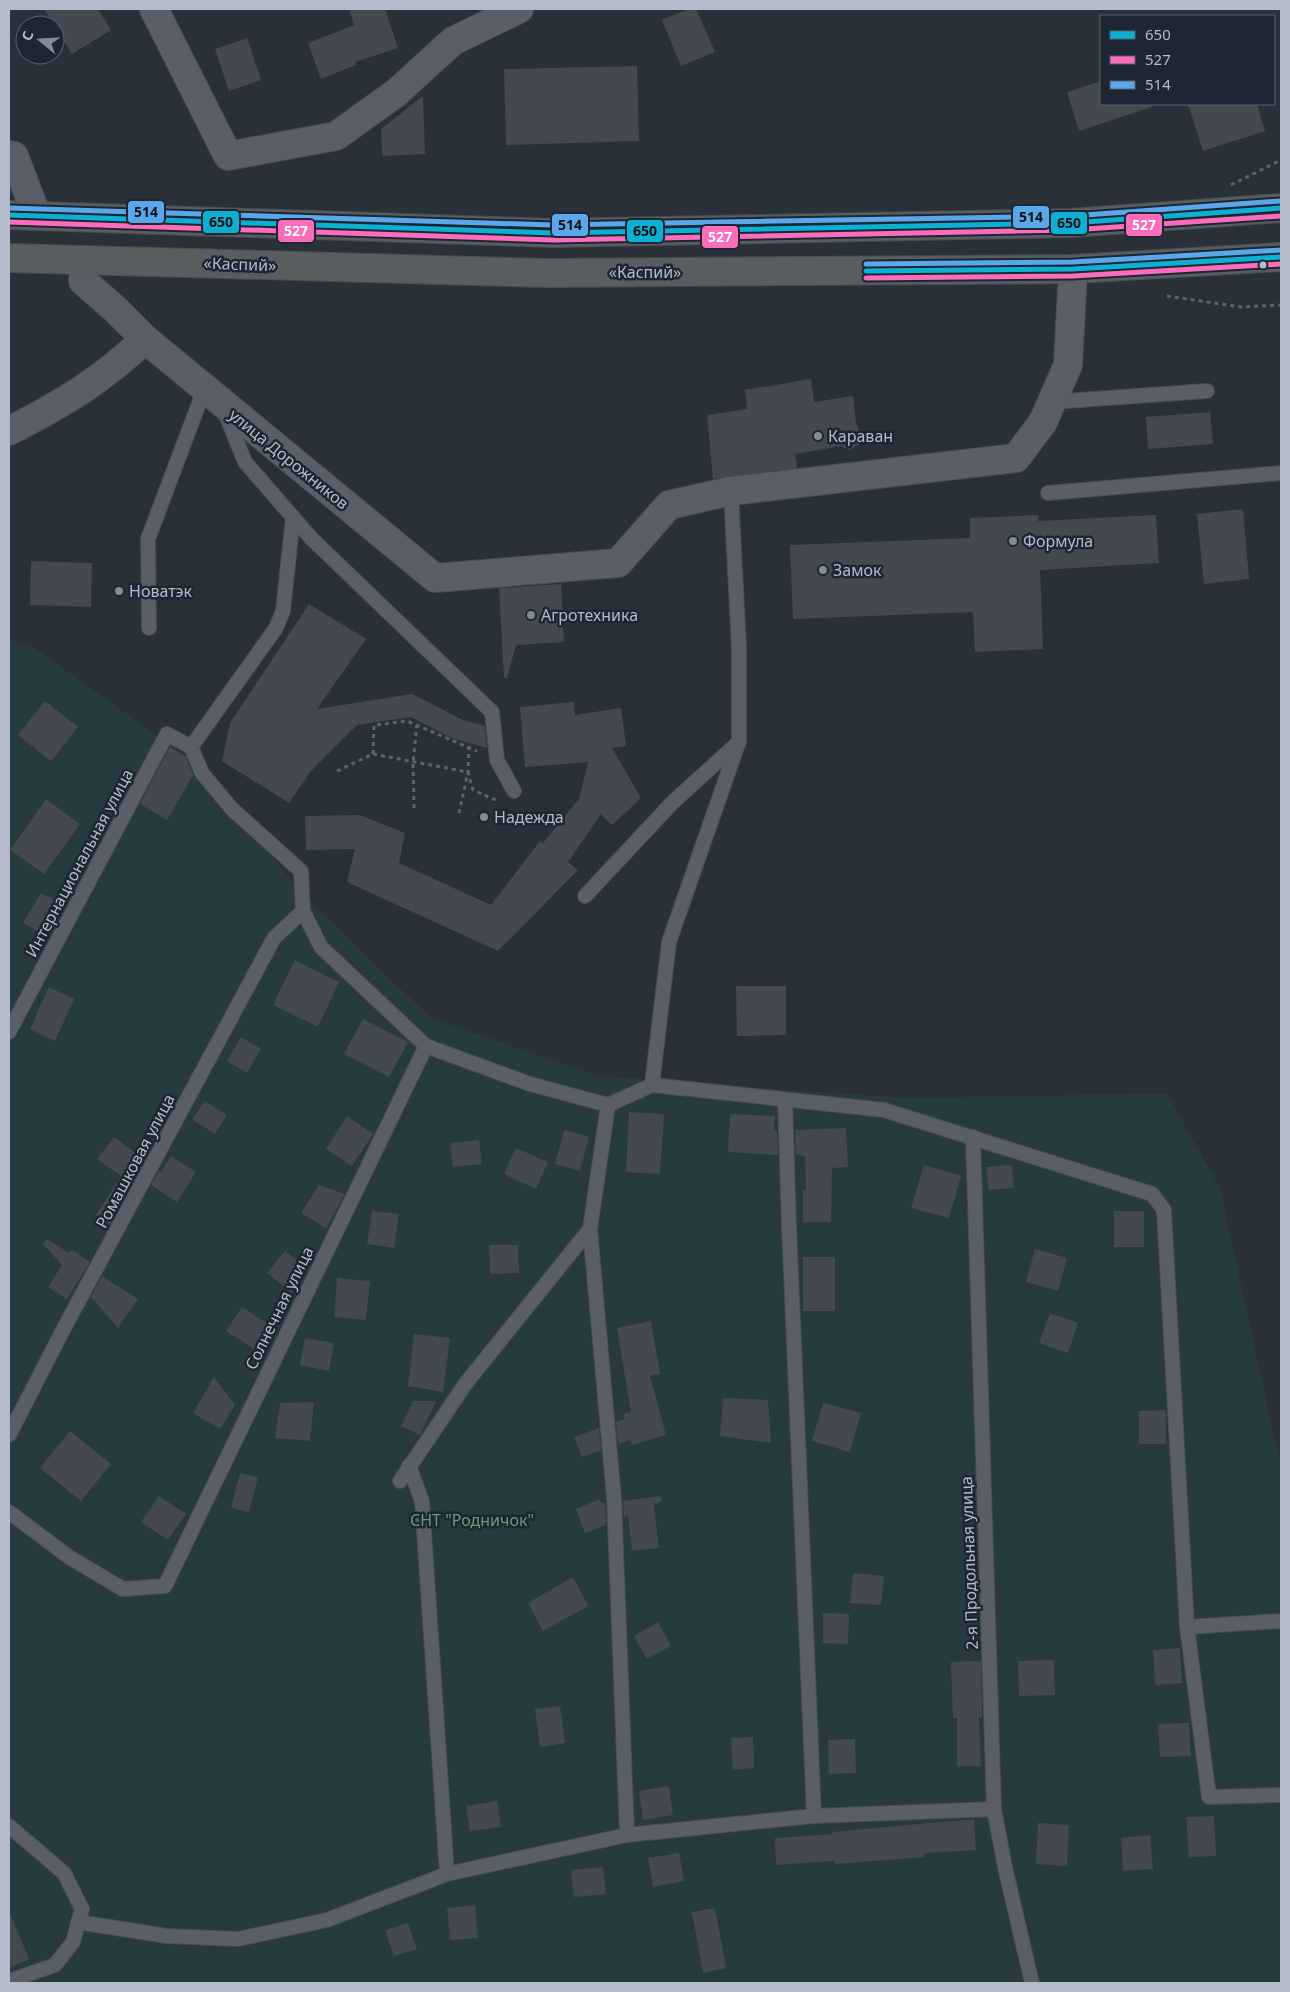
<svg xmlns="http://www.w3.org/2000/svg" width="1290" height="1992" font-family="'Noto Sans',sans-serif">
<rect width="100%" height="100%" fill="#2a3038"/>
<!-- green -->
<path fill="#273a3e" d="M9 639 33 647 199 765 299 890 431 1018 599 1076 907 1098 1167 1093 1220 1188 1281 1467V1983H9Z"/>
<!-- building -->
<g fill="#444950">
<path d="M44 9H98L111 30 72 54Z"/>
<path d="M349 9H385L398 48 355 62 356 65 321 79 308 43 354 25Z"/>
<path d="M689 9H696L715 52 681 66 662 20Z"/>
<path d="M247 38 261 80 229 91 215 49Z"/>
<path d="M637 66 639 141 506 145 504 69Z"/>
<path d="M1101 81V104H1151L1152 107 1079 131 1067 92Z"/>
<path d="M423 96 425 154 382 156 381 129Z"/>
<path d="M1188 104H1257L1265 131 1203 151Z"/>
<path d="M811 379 814 402 853 396 856 424 861 433 859 444 850 450 841 446 795 454 797 468 713 479 707 415 747 409 745 390Z"/>
<path d="M1210 412 1213 444 1148 449 1146 417Z"/>
<path d="M1243 509 1249 579 1204 584 1197 514Z"/>
<path d="M1038 515V521L1156 515 1159 563 1040 570 1043 649 975 652 973 612 793 619 790 545 970 538V518Z"/>
<path d="M31 561 92 563 91 607 30 605Z"/>
<path d="M561 584 564 642 516 645 507 678H504L499 588Z"/>
<path d="M309 604 366 639 317 709 412 694 463 720 485 726 487 748 452 738 411 717 357 725 311 771 289 803 222 761 230 723Z"/>
<path d="M45 701 78 727 51 761 18 735Z"/>
<path d="M574 702 575 715 621 708 626 746 612 748 641 798 612 825 601 814 568 862 578 870 498 951 347 882 355 849 306 850 305 816 360 815 405 833 399 863 491 905 540 841 543 843 579 799 588 762 525 767 520 707Z"/>
<path d="M170 747 186 757 193 775 167 820 140 804Z"/>
<path d="M46 799 80 824 44 874 10 850Z"/>
<path d="M41 893 62 904 44 935 23 923Z"/>
<path d="M295 960 339 982 318 1027 273 1005Z"/>
<path d="M736 986H786V1035L737 1036Z"/>
<path d="M49 987 74 999 55 1041 30 1029Z"/>
<path d="M363 1019 408 1042 389 1077 344 1054Z"/>
<path d="M241 1037 261 1049 247 1073 227 1061Z"/>
<path d="M205 1101 227 1115 215 1134 192 1119Z"/>
<path d="M629 1112 664 1114 660 1174 626 1172Z"/>
<path d="M730 1114 775 1116 774 1131H777L778 1155 728 1152Z"/>
<path d="M347 1116 373 1134 352 1166 326 1149Z"/>
<path d="M846 1128 848 1167 832 1168 831 1222H803V1191H806L805 1156 796 1155 795 1130Z"/>
<path d="M564 1130 589 1137 580 1171 555 1164Z"/>
<path d="M114 1137 145 1160 110 1224 96 1215 121 1176 97 1159Z"/>
<path d="M479 1140 482 1164 453 1167 450 1143Z"/>
<path d="M516 1148 548 1162 536 1189 504 1174Z"/>
<path d="M171 1156 196 1172 177 1202 151 1185 159 1171 161 1172Z"/>
<path d="M924 1165 961 1176 949 1218 911 1208Z"/>
<path d="M1012 1165 1014 1188 989 1190 986 1167Z"/>
<path d="M319 1185 345 1194 326 1228 301 1213Z"/>
<path d="M372 1211 399 1214 394 1248 367 1244Z"/>
<rect x="1114" y="1211" width="30" height="36"/>
<path d="M47 1239 69 1253 72 1250 90 1262 67 1299 48 1287 62 1265 43 1244Z"/>
<path d="M489 1245H518L519 1273 490 1274Z"/>
<path d="M1035 1249 1067 1258 1058 1291 1026 1282Z"/>
<path d="M285 1251 308 1269 291 1292 267 1273Z"/>
<rect x="803" y="1257" width="32" height="54"/>
<path d="M102 1276 138 1299 118 1328 91 1297Z"/>
<path d="M337 1278 370 1281 366 1320 334 1317Z"/>
<path d="M242 1307 273 1327 257 1351 226 1331Z"/>
<path d="M1050 1313 1078 1323 1068 1353 1039 1343Z"/>
<path d="M651 1321 660 1374 650 1376 666 1435 632 1445 630 1440 618 1444 616 1422 625 1419 623 1414 631 1412 617 1328Z"/>
<path d="M414 1334 450 1338 443 1392 408 1386Z"/>
<path d="M305 1338 334 1343 329 1371 300 1365Z"/>
<path d="M214 1377 235 1405 220 1429 193 1413Z"/>
<path d="M723 1398 768 1400 771 1443 720 1436Z"/>
<path d="M413 1401H436L420 1435 401 1426Z"/>
<path d="M314 1402 310 1441 275 1438 280 1403Z"/>
<path d="M823 1403 861 1413 850 1452 812 1441Z"/>
<path d="M1166 1410V1444H1139V1411Z"/>
<path d="M599 1428 601 1450 582 1457 574 1437Z"/>
<path d="M70 1431 111 1464 81 1501 40 1468Z"/>
<path d="M240 1473 258 1477 249 1512 231 1508Z"/>
<path d="M159 1496 186 1514 168 1540 141 1522Z"/>
<path d="M661 1496 662 1501 654 1505 659 1548 632 1551 628 1516 624 1517 623 1501Z"/>
<path d="M600 1499 601 1503H605L606 1525 585 1533 576 1509Z"/>
<path d="M853 1573 884 1576 881 1605 850 1603Z"/>
<path d="M573 1577 588 1606 543 1631 528 1603Z"/>
<path d="M823 1613 849 1614 848 1644 823 1643Z"/>
<path d="M658 1622 671 1646 647 1659 634 1636Z"/>
<path d="M1180 1648 1182 1683 1155 1685 1153 1650Z"/>
<path d="M1054 1660 1055 1695 1019 1696 1018 1661Z"/>
<path d="M981 1661 982 1717H979L981 1766H957V1718H953L951 1662Z"/>
<path d="M560 1706 565 1743 540 1747 535 1709Z"/>
<path d="M1189 1723 1191 1756 1160 1757 1158 1724Z"/>
<path d="M753 1737 754 1768 733 1770 731 1738Z"/>
<path d="M855 1739 856 1773 829 1774 828 1740Z"/>
<path d="M669 1786 673 1815 643 1820 639 1791Z"/>
<path d="M497 1801 501 1827 470 1831 466 1806Z"/>
<path d="M1214 1816 1216 1856 1189 1857 1186 1817Z"/>
<path d="M974 1819 976 1850 924 1853 925 1857 835 1864V1861L776 1865 775 1838 833 1834 832 1832Z"/>
<path d="M1038 1823 1069 1825 1067 1866 1036 1864Z"/>
<path d="M1150 1835 1153 1869 1123 1871 1121 1838Z"/>
<path d="M679 1853 684 1881 653 1887 648 1858Z"/>
<path d="M603 1867 606 1894 574 1897 571 1870Z"/>
<path d="M475 1905 478 1938 450 1940 447 1908Z"/>
<path d="M715 1908 726 1968 703 1973 692 1912Z"/>
<path d="M9 1911 29 1959 9 1968Z"/>
<path d="M408 1923 417 1949 394 1956 385 1930Z"/>
</g>
<g fill="none" stroke-linecap="round" stroke-linejoin="round">
<!-- lane casing -->
<g stroke="#484c53" stroke-width="16">
<g id="lane">
<path d="M1051 402 1207 391"/>
<path d="M224 410 245 462 311 538 492 712 497 760 514 791"/>
<path d="M1048 493 1281 473"/>
<path d="M149 628 148 539 204 390"/>
<path d="M191 747 202 773 232 809 301 871 303 911 321 947 426 1046 530 1084 608 1105 652 1085 884 1110 1152 1194 1164 1210 1187 1627 1209 1797 1281 1795"/>
<path d="M191 747 276 628 283 611 293 517"/>
<path d="M585 896 673 802 739 742V648L731 491"/>
<path d="M9 1032 167 734 191 747"/>
<path d="M652 1085 669 942 738 744"/>
<path d="M785 1100 789 1226 814 1816"/>
<path d="M973 1137 994 1809 1006 1872 1032 1983"/>
<path d="M590 1229 614 1498 627 1835"/>
<path d="M9 1435 63 1330 274 938 303 911"/>
<path d="M409 1466 422 1501 447 1874"/>
<path d="M400 1481 466 1383 590 1229 608 1105"/>
<path d="M9 1512 69 1557 123 1589 165 1586 426 1046"/>
<path d="M1187 1627 1281 1621"/>
<path d="M9 1826 64 1873 82 1909 73 1942 55 1965 9 1981"/>
<path d="M78 1922 167 1936 238 1939 327 1920 447 1874 627 1835 814 1816 994 1809"/>
</g>
</g>
<!-- street casing -->
<g stroke="#484c53" stroke-width="30">
<g id="street">
<path d="M154 9 228 156 336 136 396 93 453 41 519 9"/>
<path d="M9 155 14 156 37 216"/>
<path d="M85 260 83 281 115 309 145 339 435 578 618 563 669 505 731 491 1016 458 1043 422 1068 365 1073 269"/>
<path d="M9 431C62 404 101 381 145 339"/>
</g>
</g>
<!-- highway casing -->
<g stroke="#474c53" stroke-width="30">
<g id="highway">
<path d="M9 215 553 233 1071 223 1281 208"/>
<path d="M9 258 548 273 1073 269 1281 257"/>
</g>
</g>
<!-- path -->
<g stroke="#5d636a" stroke-width="3" stroke-dasharray="4 4" stroke-linecap="butt">
<path d="M1231 185 1281 160"/>
<path d="M1167 296 1241 307 1281 305"/>
<path d="M373 754 374 725 407 721 477 751"/>
<path d="M337 771 373 754 468 772 473 790 498 801"/>
<path d="M414 808 413 762 417 725"/>
<path d="M459 813 468 772 469 748"/>
</g>
<!-- lane -->
<use href="#lane" stroke="#5a5e66" stroke-width="14"/>
<!-- street -->
<use href="#street" stroke="#5a5e66" stroke-width="28"/>
<!-- highway -->
<use href="#highway" stroke="#5a5d60" stroke-width="28"/>
<!-- bus-1 casing -->
<g stroke="#1d2633" stroke-width="9">
<g id="bus-1">
<path d="M9 215 553 233 1071 223 1281 208"/>
<path d="M866 271 1073 269 1281 257"/>
</g>
</g>
<!-- bus-2 casing -->
<g stroke="#1d2633" stroke-width="9">
<g id="bus-2">
<path d="M9 222 553 240 1071 230 1281 216"/>
<path d="M866 278 1073 276 1281 264"/>
</g>
</g>
<!-- bus-3 casing -->
<g stroke="#1d2633" stroke-width="9">
<g id="bus-3">
<path d="M9 208 553 225 1071 216 1280 201"/>
<path d="M866 264 1073 262 1281 250"/>
</g>
</g>
<!-- bus-1 -->
<use href="#bus-1" stroke="#0dafd3" stroke-width="5"/>
<!-- bus-2 -->
<use href="#bus-2" stroke="#fb6dba" stroke-width="5"/>
<!-- bus-3 -->
<use href="#bus-3" stroke="#5aa8eb" stroke-width="5"/>
</g>
<!-- markers -->
<circle fill="#b4bcc9" stroke="#1d2633" stroke-width="2" cx="1263" cy="265" r="4.5"/>
<g fill="#848b96" stroke="#1d2633" stroke-width="2">
<circle cx="818" cy="436" r="5"/>
<circle cx="1013" cy="541" r="5"/>
<circle cx="823" cy="570" r="5"/>
<circle cx="119" cy="591" r="5"/>
<circle cx="531" cy="615" r="5"/>
<circle cx="484" cy="817" r="5"/>
</g>
<g text-anchor="middle" dominant-baseline="central" stroke-width="5" stroke-linejoin="round" paint-order="stroke">
<!-- street labels -->
<g font-size="16" fill="#b4bcc9" stroke="#1d2633">
<text transform="translate(240 264) rotate(2)">«Каспий»</text>
<text x="645" y="272">«Каспий»</text>
<text transform="translate(289 459) rotate(39)">улица Дорожников</text>
<text transform="translate(79 863) rotate(-62)">Интернациональная улица</text>
<text transform="translate(135 1161) rotate(-62)">Ромашковая улица</text>
<text transform="translate(279 1308) rotate(-64)">Солнечная улица</text>
<text transform="translate(969 1563) rotate(-92)">2-я Продольная улица</text>
</g>
<!-- poi labels -->
<g font-size="16" fill="#b4bcc9" stroke="#1d2633" text-anchor="start">
<text x="828" y="436">Караван</text>
<text x="1023" y="541">Формула</text>
<text x="833" y="570">Замок</text>
<text x="129" y="591">Новатэк</text>
<text x="541" y="615">Агротехника</text>
<text x="494" y="817">Надежда</text>
</g>
<!-- park labels -->
<g font-size="16" fill="#6b9a76" stroke="#1d2633">
<text x="472" y="1520">СНТ "Родничок"</text>
</g>
</g>
<g stroke="#1d2633" stroke-width="2">
<rect x="127" y="200" width="38" height="24" rx="5" fill="#5aa8eb"/>
<rect x="1012" y="205" width="38" height="24" rx="5" fill="#5aa8eb"/>
<rect x="202" y="210" width="38" height="24" rx="5" fill="#0dafd3"/>
<rect x="1050" y="211" width="38" height="24" rx="5" fill="#0dafd3"/>
<rect x="551" y="213" width="38" height="24" rx="5" fill="#5aa8eb"/>
<rect x="1125" y="213" width="38" height="24" rx="5" fill="#fb6dba"/>
<rect x="626" y="219" width="38" height="24" rx="5" fill="#0dafd3"/>
<rect x="277" y="219" width="38" height="24" rx="5" fill="#fb6dba"/>
<rect x="701" y="225" width="38" height="24" rx="5" fill="#fb6dba"/>
</g>
<g font-size="14" text-anchor="middle" font-weight="bold" fill="#fff">
<text x="1144" y="230">527</text>
<text x="296" y="236">527</text>
<text x="720" y="242">527</text>
</g>
<g font-size="14" text-anchor="middle" font-weight="bold" fill="#111">
<text x="146" y="217">514</text>
<text x="1031" y="222">514</text>
<text x="221" y="227">650</text>
<text x="1069" y="228">650</text>
<text x="570" y="230">514</text>
<text x="645" y="236">650</text>
</g>
<!-- border -->
<rect width="1290" height="1992" fill="none" stroke="#b4bcc9" stroke-width="20"/>
<!-- legend -->
<rect x="1100" y="15" width="175" height="90" fill="#1d2633" stroke="#59626f"/>
<rect x="1110" y="31" width="25" height="8" fill="#0dafd3" stroke="#59626f"/>
<text x="1145" y="40" font-size="15" fill="#b4bcc9">650</text>
<rect x="1110" y="56" width="25" height="8" fill="#fb6dba" stroke="#59626f"/>
<text x="1145" y="65" font-size="15" fill="#b4bcc9">527</text>
<rect x="1110" y="81" width="25" height="8" fill="#5aa8eb" stroke="#59626f"/>
<text x="1145" y="90" font-size="15" fill="#b4bcc9">514</text>
<!-- north arrow -->
<g transform="translate(40 40) rotate(288)"><circle r="24" fill="#1d2633" stroke="#59626f"/>
<path d="M0-4L9 19L0 12L-9 19Z" fill="#848b96"/>
<text y="-8" font-size="14" font-weight="bold" text-anchor="middle" fill="#b4bcc9">С</text>
</g>
</svg>
